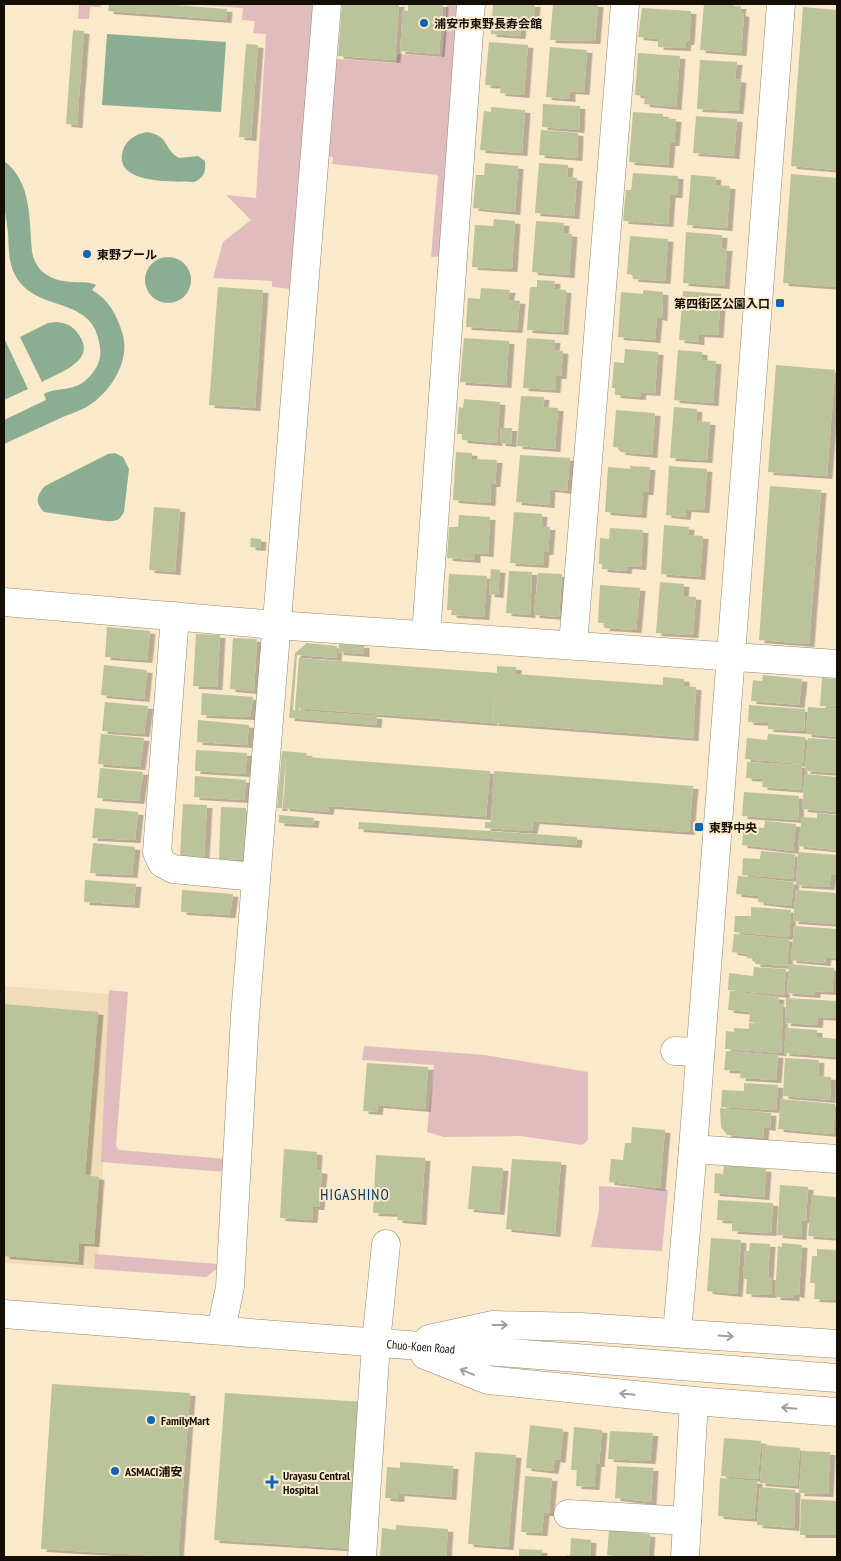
<svg xmlns="http://www.w3.org/2000/svg" width="841" height="1561" font-family="'PT Sans Narrow','Noto Sans JP',sans-serif">
<defs>
<filter id="shadow"><feDropShadow dx="5.5" dy="3" stdDeviation="0" flood-color="#0004"/></filter>
</defs>
<rect width="100%" height="100%" fill="#fae9cb"/>
<!-- built -->
<path fill="#f0ddb8" d="M4 986 112 994 98 1269 4 1263Z"/>
<!-- green -->
<g fill="#e1bcbe">
<path d="M79 4H101V7H90L89 19H78Z"/>
<path d="M185 4H313L291 289 272 287V281L213 278 223 242 251 220 226 195 256 198 266 34 253 33 255 21 242 20 243 8Z"/>
<path d="M447 4 460 5 444 256 431 257 438 175 332 164 333 157 329 156 336 59 396 63 398 54 442 57Z"/>
<path d="M109 990 128 992 116 1146 119 1150 226 1159 225 1172 101 1162Z"/>
<path d="M364 1046 485 1055 588 1072V1140L582 1145 521 1136 444 1137 427 1132 434 1065 362 1060Z"/>
<path d="M599 1186 668 1190 662 1251 591 1247 599 1211Z"/>
<path d="M95 1254 217 1264V1269L206 1277 94 1269Z"/>
</g>
<!-- water -->
<g fill="#8bad91">
<path d="M107 34 226 42 221 112 102 105Z"/>
<path d="M147 132C170 136 163 149 179 158L198 156 205 161C206 172 204 178 194 182 174 181 112 185 123 150 127 139 136 134 147 132Z"/>
<path d="M4 161C32 182 29 219 32 251 35 272 52 281 72 282 81 283 87 281 96 285L92 290C108 299 117 315 122 332 131 358 113 389 91 404 83 410 72 413 63 417 43 426 24 435 4 444V420L46 400 44 394C55 387 73 392 86 380 96 371 102 360 100 347 94 293 36 315 15 275 8 262 9 247 8 233 7 223 5 213 4 203 2 189 4 175 4 161Z"/>
<circle cx="168" cy="280" r="23"/>
<path d="M56 322C67 323 73 326 79 335 97 361 60 372 42 382L20 337 48 323Z"/>
<path d="M4 338 28 389 4 400Z"/>
<path d="M115 453 123 457 129 469 124 512C120 520 115 522 106 521L44 512C35 503 36 495 45 486L108 454Z"/>
</g>
<!-- building -->
<g fill="#bbc39b" filter="url(#shadow)">
<path d="M109 4H163L227 9 226 20 108 11Z"/>
<path d="M342 4H399L395 60 338 56Z"/>
<path d="M408 4H443L439 54 400 51 403 10 408 11Z"/>
<path d="M493 4H535L533 26 521 25 520 36 491 34Z"/>
<path d="M553 4H598L595 41 550 40Z"/>
<path d="M704 4H734V6H741L740 13 744 14 741 53 700 50Z"/>
<path d="M803 7 837 10V170L791 166Z"/>
<path d="M642 8 691 11 689 42H686L685 48 658 47V39L638 37Z"/>
<path d="M73 30 84 31 77 125 66 124Z"/>
<path d="M489 42 528 45 524 95 500 93 501 86 485 85Z"/>
<path d="M246 44 258 45 251 138 239 137Z"/>
<path d="M550 47 587 50 584 92 570 91V99L546 97Z"/>
<path d="M638 53 680 56 676 107 644 104 645 96 635 95Z"/>
<path d="M700 60 737 62 735 79 741 80 738 111 697 109Z"/>
<path d="M543 104 580 106 579 130 542 127Z"/>
<path d="M491 107 525 110 522 153 480 150 484 111 491 112Z"/>
<path d="M633 112 663 114V118L676 119 674 143H670L668 165 629 162Z"/>
<path d="M696 116 737 119 734 156 693 153Z"/>
<path d="M541 130 578 133 577 158 539 155Z"/>
<path d="M485 163 518 166 515 212 473 208 476 175H484Z"/>
<path d="M539 163 568 165 567 177 577 178 574 216 535 213Z"/>
<path d="M633 173 678 176 677 195H670L668 224 623 221 626 190H631Z"/>
<path d="M791 174 837 178V287L783 283Z"/>
<path d="M691 175 716 177 715 185 730 186 727 228 687 225Z"/>
<path d="M494 219 515 221 512 269 472 267 475 225 493 226Z"/>
<path d="M536 221 564 223 563 233 572 234 569 275 532 272Z"/>
<path d="M686 232 722 235 721 248H727L724 286 683 283Z"/>
<path d="M630 236 668 239 665 281 633 279V275L627 274Z"/>
<path d="M537 280 555 281 554 289 566 290 563 332 527 330 530 287H537Z"/>
<path d="M218 287 263 290 255 408 209 405Z"/>
<path d="M481 288 510 290 508 300 520 301 517 330 466 327 468 298 480 299Z"/>
<path d="M643 290 663 292 662 318 657 317 655 340 618 337 621 292 643 294Z"/>
<path d="M683 291 721 294 718 335 699 334V342L679 340Z"/>
<path d="M464 338 509 341 506 385 460 382Z"/>
<path d="M527 338 555 340 554 350 563 351 561 376H556L555 390 523 388Z"/>
<path d="M625 349 658 352 655 393 641 392 640 397 615 395V388H612L614 362 624 363Z"/>
<path d="M678 350 702 352V360L716 361 713 403 674 400Z"/>
<path d="M776 365 835 370 827 476 768 472Z"/>
<path d="M521 396 544 397 543 407 558 408 555 449 517 446Z"/>
<path d="M464 399 500 402 497 443 462 440V434H457L459 407 463 408Z"/>
<path d="M674 407 697 409 696 421 710 422 707 460 670 458Z"/>
<path d="M616 410 655 413 652 455 620 452V448L613 447Z"/>
<path d="M501 428H512L511 444 500 443Z"/>
<path d="M456 452 472 453V459L497 460 495 484H491L490 503 453 500Z"/>
<path d="M520 455 570 458 567 491 550 489 549 505 516 502Z"/>
<path d="M630 466 650 467 648 492H643L641 515 605 512 608 467 630 469Z"/>
<path d="M669 466 707 469 704 510 686 509 685 517 666 515Z"/>
<path d="M770 486 821 490 809 644 759 640Z"/>
<path d="M154 507 180 509 175 572 149 570Z"/>
<path d="M514 512 542 514 541 527H550L548 552H544L543 565 510 563Z"/>
<path d="M459 515 490 517 488 554 475 553V560L447 558 449 527H458Z"/>
<path d="M664 525 689 527 688 535 703 536 700 577 661 574Z"/>
<path d="M610 528 643 530 641 567 627 566 626 571 602 569V564H599L600 538 609 539Z"/>
<path d="M251 538 261 539 260 548 250 547Z"/>
<path d="M491 569 500 570 498 595 489 594Z"/>
<path d="M509 571 532 572 530 615 506 613Z"/>
<path d="M538 573 562 574 559 617 534 615Z"/>
<path d="M449 574 487 576 484 617 451 615 452 610H447Z"/>
<path d="M660 582 684 584 683 596 696 597 693 635 656 633Z"/>
<path d="M600 585 640 588 636 630 604 628 605 623H598Z"/>
<path d="M107 627 150 631 147 660 105 657Z"/>
<path d="M196 634 220 635 217 687 193 686Z"/>
<path d="M233 638 257 639 254 691 230 689Z"/>
<path d="M307 643 337 646 336 658 297 655 293 710 377 716 376 725 289 718 295 653Z"/>
<path d="M339 644 364 645V654L338 652Z"/>
<path d="M299 658 497 673V666L516 667V674L663 685V677L684 679V686L696 687 693 738 493 723 496 676 492 723 295 708Z"/>
<path d="M104 665 147 670 144 699 101 695Z"/>
<path d="M763 675 802 679 799 705 751 701 753 680 762 681Z"/>
<path d="M822 678 837 679V707L820 706Z"/>
<path d="M202 693 253 697 250 717 201 715Z"/>
<path d="M105 702 148 706 144 734 102 731Z"/>
<path d="M749 705 805 709 804 731 768 729V723L748 722Z"/>
<path d="M808 707 837 709V737L806 734Z"/>
<path d="M198 720 249 725 247 745 197 742Z"/>
<path d="M101 734 144 738 140 767 98 764Z"/>
<path d="M768 734 805 737 803 764 745 759 747 738 767 740Z"/>
<path d="M808 738 837 740V773L805 771Z"/>
<path d="M196 750 247 753 245 774 195 771Z"/>
<path d="M282 751 307 753 306 757 490 771 486 817 329 806 328 812 284 808 286 756 282 808H277Z"/>
<path d="M747 762 802 765 801 790 762 787 763 779 746 778Z"/>
<path d="M100 768 143 772 139 801 97 798Z"/>
<path d="M494 771 693 786 689 832 534 821 532 831 485 828V822H491Z"/>
<path d="M805 774 837 777V812L802 809Z"/>
<path d="M195 776 246 780 244 800 194 797Z"/>
<path d="M744 792 799 796 798 820 742 816Z"/>
<path d="M183 804 207 805 204 857 180 856Z"/>
<path d="M221 807 246 808 243 860 219 859Z"/>
<path d="M95 808 138 812 135 840 92 838Z"/>
<path d="M817 813 837 815V850L798 846 802 817 817 818Z"/>
<path d="M279 815 314 818 313 825 279 823Z"/>
<path d="M765 821 796 824 793 851 742 845 744 826 764 828Z"/>
<path d="M359 822 577 837 576 845 358 829Z"/>
<path d="M93 843 135 847 132 875 90 873Z"/>
<path d="M761 851 795 854 793 879 742 875 743 858 760 859Z"/>
<path d="M798 852 837 855V875H831L829 887 796 885Z"/>
<path d="M738 876 794 882 791 906 758 902V896L736 894Z"/>
<path d="M85 880 136 884 134 905 84 902Z"/>
<path d="M182 890 233 894 230 915 181 912Z"/>
<path d="M796 890 837 893V924L793 921Z"/>
<path d="M751 907 791 910 789 937 734 932 735 916H751Z"/>
<path d="M794 926 837 929V958L826 957 825 963 791 960Z"/>
<path d="M734 934 789 939 787 966 755 964V959L747 958V954L732 952Z"/>
<path d="M789 964 834 968 832 992 815 991V995L787 993Z"/>
<path d="M754 967 786 969 784 995 728 990 729 973 753 976Z"/>
<path d="M730 991 779 997 778 1004 783 1005 781 1053 725 1049 726 1031 734 1032V1028L749 1029V1023L773 1024 749 1022 750 1012 728 1010Z"/>
<path d="M786 998 837 1001V1018L818 1017 817 1025 785 1023Z"/>
<path d="M4 1004 98 1012 85 1175 99 1177 94 1244 79 1243 78 1262 4 1256Z"/>
<path d="M786 1028 817 1030V1037L837 1039V1057L784 1053Z"/>
<path d="M726 1051 778 1055 776 1080 740 1078 741 1071 724 1070Z"/>
<path d="M785 1058 819 1060 818 1076 831 1077 830 1100 783 1096Z"/>
<path d="M367 1063 428 1067 425 1109 378 1105 377 1112 363 1111Z"/>
<path d="M744 1083 778 1085 776 1110 721 1107 722 1090 744 1091Z"/>
<path d="M781 1099 835 1104 833 1134 778 1129Z"/>
<path d="M720 1108 771 1113 770 1128 764 1127 763 1138 727 1135 721 1127Z"/>
<path d="M632 1127 665 1130 660 1188 609 1182 611 1159 623 1160 625 1143H631Z"/>
<path d="M284 1149 317 1152 316 1170 322 1171 319 1207H313L312 1220 280 1218Z"/>
<path d="M376 1155 425 1158 421 1222 397 1220 398 1214 373 1213Z"/>
<path d="M512 1159 561 1162 555 1234 506 1229Z"/>
<path d="M724 1165 766 1169 764 1197 714 1193 715 1173 723 1174Z"/>
<path d="M472 1166 503 1168 499 1212 468 1209Z"/>
<path d="M780 1185 808 1187 806 1221 802 1220 801 1237 777 1235Z"/>
<path d="M812 1195 835 1197 837 1199V1238L808 1236Z"/>
<path d="M718 1200 773 1203 771 1233 732 1231V1221L717 1220Z"/>
<path d="M711 1238 741 1240 737 1294 707 1291Z"/>
<path d="M750 1243 770 1244 768 1277H772L771 1295 746 1294 747 1279H743L745 1251H749Z"/>
<path d="M782 1243 802 1245 799 1295 794 1294V1298L775 1297 778 1246 782 1247Z"/>
<path d="M817 1249 837 1250V1300L814 1299 815 1283H810L812 1256H817Z"/>
<path d="M52 1384 190 1393 178 1557 41 1549Z"/>
<path d="M225 1393 365 1402 355 1549 214 1540Z"/>
<path d="M530 1425 563 1429 560 1460 555 1459 553 1471 526 1468Z"/>
<path d="M574 1427 602 1430 599 1464H596L594 1487 576 1486 577 1470H571Z"/>
<path d="M610 1431 653 1433 650 1461 608 1459Z"/>
<path d="M724 1438 761 1441 758 1479 721 1476Z"/>
<path d="M763 1445 800 1448 797 1486 760 1483Z"/>
<path d="M802 1451 830 1452 828 1494 799 1493Z"/>
<path d="M475 1452 516 1455 508 1547 468 1544Z"/>
<path d="M400 1462 453 1466 451 1497 399 1493V1499L385 1498 387 1467 400 1468Z"/>
<path d="M617 1466 653 1468 651 1502 615 1498Z"/>
<path d="M525 1476 552 1478 549 1513H544L542 1533 521 1532Z"/>
<path d="M720 1478 757 1481 754 1519 718 1516Z"/>
<path d="M760 1487 795 1490 794 1528 757 1525Z"/>
<path d="M801 1499 837 1501 836 1535H800Z"/>
<path d="M396 1525 448 1529 446 1557H380L382 1528 396 1530Z"/>
<path d="M609 1530 650 1534 648 1557H613V1556L607 1555Z"/>
<path d="M571 1538 591 1540 590 1557H566L567 1555 570 1556Z"/>
<path d="M519 1549 542 1550V1557H519Z"/>
</g>
<g fill="none" stroke-linecap="round" stroke-linejoin="round">
<!-- minor casing -->
<g stroke="#96866b" stroke-width="29">
<g id="minor">
<path d="M4 602 276 625 837 664"/>
<path d="M175 616 157 852 162 863 173 869 256 877"/>
<path d="M426 635 471 4"/>
<path d="M573 645 625 4"/>
<path d="M675 1051 700 1052"/>
<path d="M693 1149 837 1159"/>
<path id="s1" d="M4 1314 837 1378"/>
<path d="M221 1330 230 1287 245 1016 327 4"/>
<path d="M677 1333 693 1149 781 4"/>
<path d="M429 1339 493 1325 581 1327 837 1344"/>
<path d="M425 1355 488 1380 694 1401 837 1412"/>
<path d="M568 1514 687 1521"/>
<path d="M362 1557 376 1343 386 1244"/>
<path d="M685 1557 694 1401"/>
</g>
</g>
<!-- minor -->
<use href="#minor" stroke="#fff" stroke-width="28"/>
</g>
<!-- one-way arrows -->
<defs><path id="oneway-shaft" d="M-6 0H5M1.5-3L5.5 0L1.5 3" fill="none" stroke-width="1.6" stroke-linecap="round" stroke-linejoin="round" transform="scale(1.25)"/></defs>
<g stroke="#a19f9b">
<use href="#oneway-shaft" transform="translate(500 1325)"/>
<use href="#oneway-shaft" transform="translate(726 1336) rotate(4)"/>
<use href="#oneway-shaft" transform="translate(467 1372) rotate(-158)"/>
<use href="#oneway-shaft" transform="translate(627 1394) rotate(-174)"/>
<use href="#oneway-shaft" transform="translate(789 1408) rotate(-175)"/>
</g>
<!-- markers -->
<g fill="#0c66b3" stroke="#fae9cb" stroke-width="2">
<circle cx="424" cy="23" r="5"/>
<circle cx="87" cy="254" r="5"/>
<rect x="775" y="298" width="10" height="10" rx="2.5"/>
<rect x="694" y="822" width="10" height="10" rx="2.5"/>
<circle cx="151" cy="1420" r="5"/>
<circle cx="115" cy="1471" r="5"/>
<path d="M269.5 1474.5h5v5h5v5h-5v5h-5v-5h-5v-5h5z"/>
</g>
<g text-anchor="middle" dominant-baseline="central" stroke-width="4" stroke-linejoin="round" paint-order="stroke">
<!-- poi labels -->
<g font-size="12" font-weight="bold" fill="#140e05" stroke="#fae9cb" text-anchor="start">
<text x="434" y="23">浦安市東野長寿会館</text>
<text x="97" y="254">東野プール</text>
<text x="770" y="303" text-anchor="end">第四街区公園入口</text>
<text x="709" y="827">東野中央</text>
<text x="161" y="1420">FamilyMart</text>
<text x="125" y="1471">ASMACI浦安</text>
<text x="283" y="1475">Urayasu Central<tspan x="283" dy="14">Hospital</tspan></text>
</g>
<!-- street labels -->
<g font-size="12" fill="#140e05" stroke="#fae9cb">
<text stroke="none"><textPath href="#s1" startOffset="418">Chuo-Koen Road</textPath></text>
</g>
<!-- quarter labels -->
<g font-size="15" letter-spacing="1" fill="#003566" stroke="#fae9cb">
<text x="355" y="1194">HIGASHINO</text>
</g>
</g>
<!-- border -->
<rect width="841" height="1561" fill="none" stroke="#140e05" stroke-width="10"/>
</svg>
